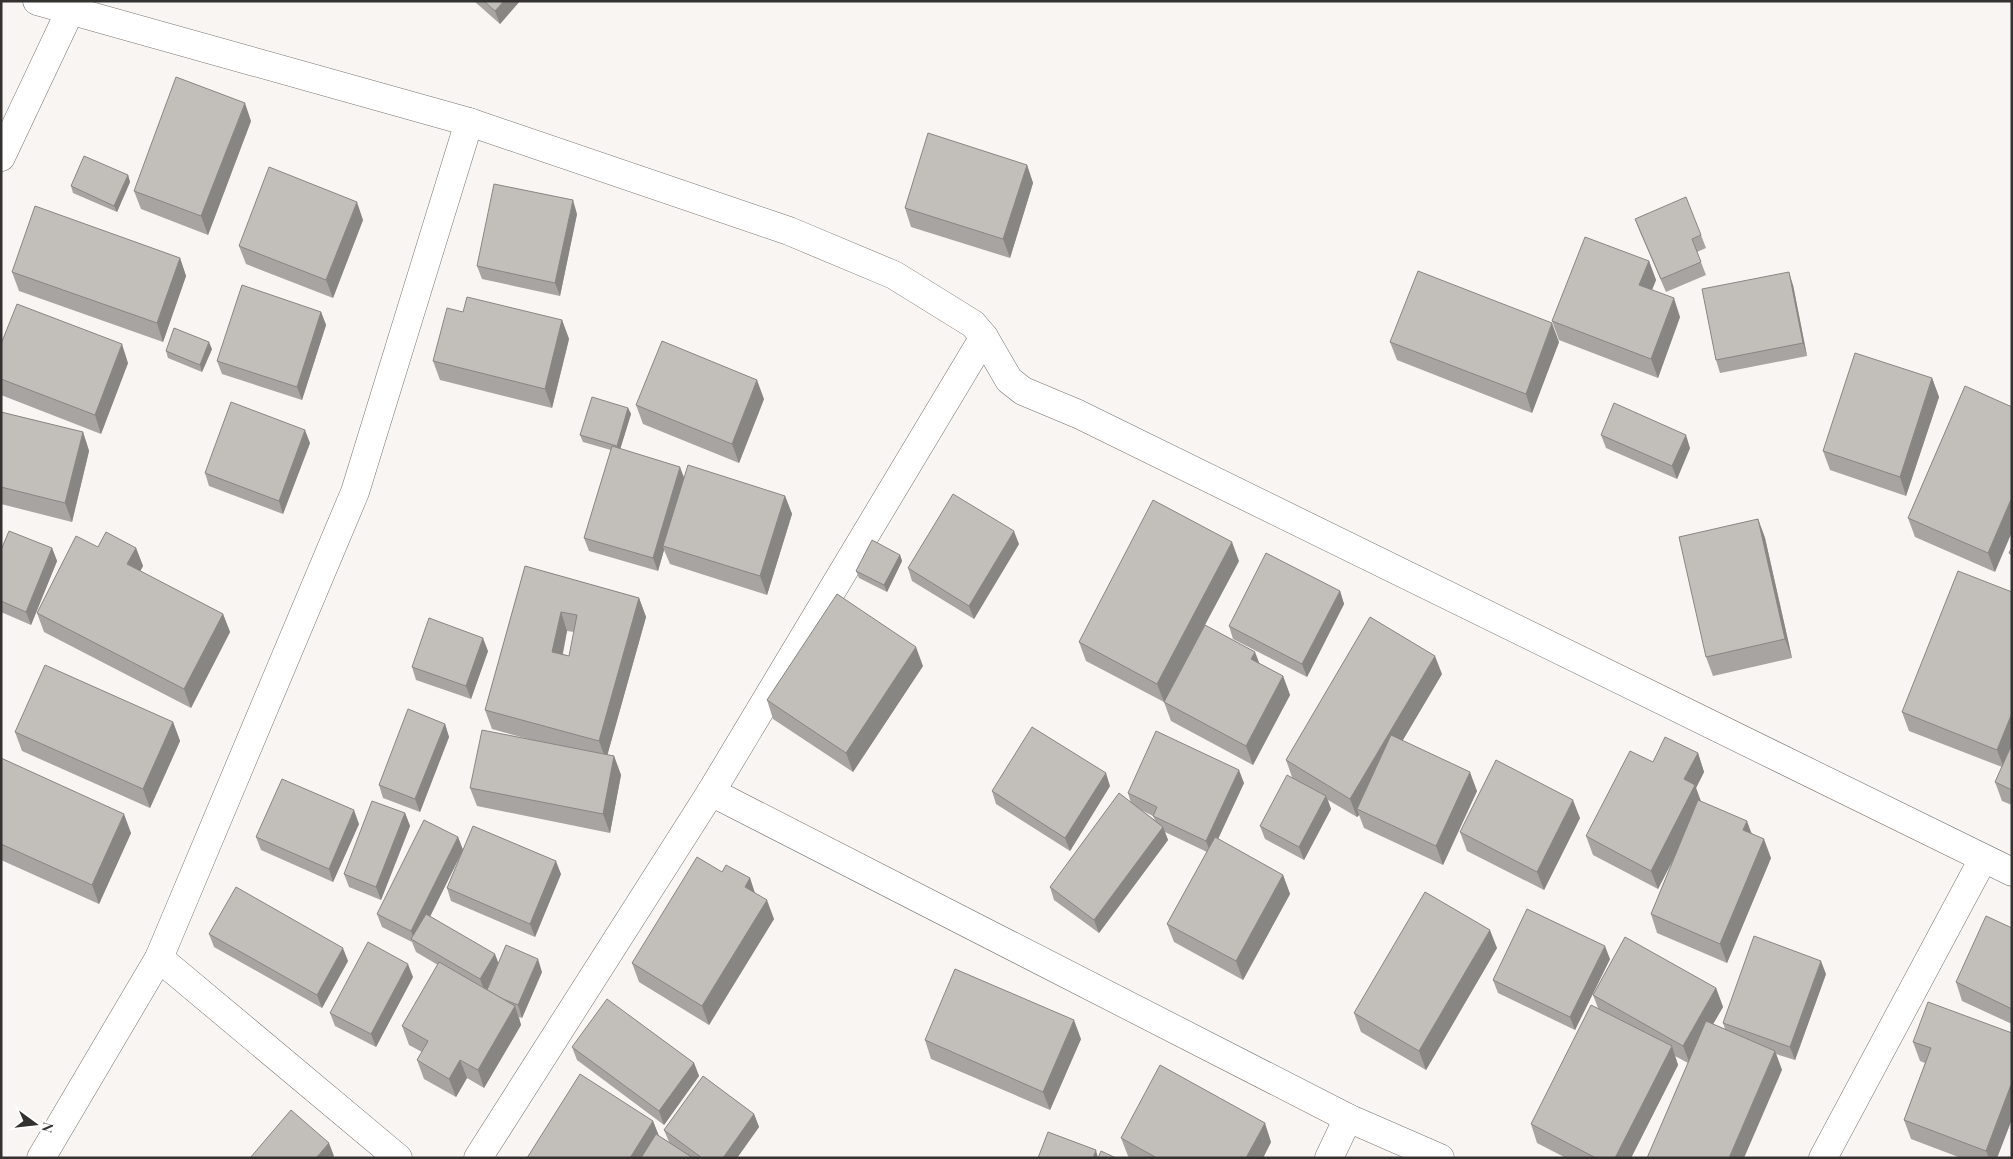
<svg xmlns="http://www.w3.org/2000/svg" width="2013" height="1159" font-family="'Playfair Display',serif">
<rect width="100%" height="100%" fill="#f8f5f2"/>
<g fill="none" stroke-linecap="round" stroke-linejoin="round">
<!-- street casing -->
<g stroke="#777471" stroke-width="29">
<g id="street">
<path d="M37 1 469 122 789 231 894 275 973 324 984 337 1009 380 1023 391 1078 414 2012 872"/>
<path d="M1 157 70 11"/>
<path d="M711 792 1348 1118 1440 1158"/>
<path d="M159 958 398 1158"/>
<path d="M41 1158 159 958 355 492 469 122"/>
<path d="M478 1158 711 792 984 337"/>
<path d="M1329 1158 1348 1118"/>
<path d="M1823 1158 1983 859"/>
</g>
</g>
<!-- street -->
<use href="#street" stroke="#fff" stroke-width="28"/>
</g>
<!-- wall -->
<g fill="#a7a4a1" fill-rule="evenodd">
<path d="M474 1H520L500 24Z"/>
<path d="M251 121 208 235 141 209 134 191Z"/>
<path d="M1027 165 1033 183 1010 258 911 227 905 208Z"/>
<path d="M128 175 130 182 117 212 73 193 71 186Z"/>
<path d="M577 214 560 296 482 279 477 266Z"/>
<path d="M1635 219 1701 235 1706 248 1697 252 1706 275 1666 292 1640 232Z"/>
<path d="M363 220 333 298 246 264 239 246Z"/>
<path d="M180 258 186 276 163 342 19 291 12 272Z"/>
<path d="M1649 261 1656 280 1652 290 1680 317 1658 378 1559 340 1552 321Z"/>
<path d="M1793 285 1807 356 1720 373 1716 360Z"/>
<path d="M321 312 326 325 302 400 222 374 217 361Z"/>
<path d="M463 312 562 320 569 339 552 408 440 380 433 361Z"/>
<path d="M1390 342H1559L1532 413 1397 360Z"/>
<path d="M1 344 128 363 101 434 1 395Z"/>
<path d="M212 349 202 372 168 358 166 351Z"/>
<path d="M1932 378 1939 397 1906 496 1830 470 1823 451Z"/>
<path d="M1965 386 1995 572 1915 537 1908 518Z"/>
<path d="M764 399 739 463 643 424 636 405Z"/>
<path d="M628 408 631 414 620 449 684 477 785 496 792 514 767 595 670 564 664 550 658 571 589 551 584 538 611 450 583 442 580 435Z"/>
<path d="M1 412 83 432 89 451 72 522 1 504Z"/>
<path d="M1601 435 1690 448 1677 479 1606 448Z"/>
<path d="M310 443 283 514 209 486 205 473Z"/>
<path d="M1758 519 1765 538 1792 658 1713 676 1706 657Z"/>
<path d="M1019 544 974 619 912 581 908 568Z"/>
<path d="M52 548 57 561 31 625 1 612V550Z"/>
<path d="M136 548 143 566 140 571 223 614 230 632 191 708 44 632 37 613Z"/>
<path d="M900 555 902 561 887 592 859 578 856 571Z"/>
<path d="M1239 561 1196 641 1259 663 1283 676 1290 695 1253 765 1171 721 1164 702 1086 661 1079 642Z"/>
<path d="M525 566 639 598 646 617 607 755 614 756 621 775 610 833 477 806 470 788 532 740 492 729 485 710ZM567 631 574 632 569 656 563 654Z"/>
<path d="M1340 591 1344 604 1307 677 1233 639 1229 626Z"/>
<path d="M2012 592V805L2002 801 1995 782 2002 767 1909 731 1902 712Z"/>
<path d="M488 651 471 699 416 680 412 667Z"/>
<path d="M923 666 853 772 773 719 767 700Z"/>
<path d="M1442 674 1402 741 1477 791 1443 865 1364 828 1359 815 1357 817 1328 800 1331 809 1304 860 1265 839 1260 826 1292 777 1286 760Z"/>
<path d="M173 722 180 741 150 808 22 751 15 732Z"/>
<path d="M445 724 449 737 420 812 383 798 379 785Z"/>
<path d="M1698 753 1704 772 1696 788 1701 802 1752 833 1771 858 1727 963 1657 933 1651 914 1675 855 1658 889 1593 855 1586 836 1653 762Z"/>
<path d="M1 758 131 833 99 904 1 860Z"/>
<path d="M1244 783 1218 839 1283 875 1290 894 1243 980 1174 942 1167 924 1207 852 1165 832 1168 840 1099 933 1054 900 1050 887 1131 803 1128 793ZM1141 810 1153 816 1155 820Z"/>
<path d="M1110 786 1070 851 996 804 992 791Z"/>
<path d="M405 813 410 826 381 900 349 887 344 874Z"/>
<path d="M1580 818 1544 890 1467 851 1460 832Z"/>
<path d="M359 824 333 882 261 850 256 837Z"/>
<path d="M458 837 463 850 430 916 498 963 542 972 522 1018 519 1017 521 1025 484 1088 467 1078 456 1097 424 1079 417 1060 422 1052 409 1045 402 1026 438 965 416 952 412 942 382 927 377 914Z"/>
<path d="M722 872 750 878 755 893 774 919 709 1025 639 982 632 963Z"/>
<path d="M561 874 535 937 451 901 447 888Z"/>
<path d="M2012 928V1024L1962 1001 1956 982Z"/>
<path d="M209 934 348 961 322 1008 214 947Z"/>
<path d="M1497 948 1426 1070 1361 1032 1354 1013Z"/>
<path d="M1610 959 1575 1030 1498 993 1493 980Z"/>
<path d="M1826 974 1795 1060 1776 1054 1782 1070 1688 1063 1675 1056 1678 1065 1631 1158H1566L1537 1143 1531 1124 1598 1008 1593 995 1716 988 1723 1007 1713 1024 1725 1029 1723 1023Z"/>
<path d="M413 977 376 1047 335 1026 330 1013Z"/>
<path d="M2012 1033V1119L1997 1158H1961L1911 1139 1904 1120 1925 1063 1920 1061 1913 1042Z"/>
<path d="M1081 1039 1050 1110 931 1059 925 1040Z"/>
<path d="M572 1047 694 1063 699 1076 664 1125 577 1060Z"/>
<path d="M754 1114 759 1127 737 1158H527L653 1121 659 1136 669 1142 664 1130Z"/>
<path d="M1121 1138 1271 1142 1263 1158H1130L1128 1156Z"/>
</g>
<!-- shaded-wall -->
<g fill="#888683">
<path d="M504 1H520L500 24 495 11Z"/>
<path d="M245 103 251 121 208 235 201 216Z"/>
<path d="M1027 165 1033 183 1010 258 1003 239Z"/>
<path d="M128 175 130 182 117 212 114 206Z"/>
<path d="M573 200 577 214 560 296 555 283Z"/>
<path d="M357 202 363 220 333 298 326 280Z"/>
<path d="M180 258 186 276 163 342 157 323Z"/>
<path d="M1649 261 1656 280 1646 304 1639 285Z"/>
<path d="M1789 272 1793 285 1807 356 1803 343Z"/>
<path d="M1674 298 1680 317 1658 378 1651 359Z"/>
<path d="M321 312 326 325 302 400 297 387Z"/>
<path d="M562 320 569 339 552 408 545 389Z"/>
<path d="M1552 323 1559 342 1532 413 1526 394Z"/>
<path d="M209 342 212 349 202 372 200 365Z"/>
<path d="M122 344 128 363 101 434 95 415Z"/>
<path d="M1932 378 1939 397 1906 496 1900 477Z"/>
<path d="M757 380 764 399 739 463 732 444Z"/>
<path d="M628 408 631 414 619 453 617 446Z"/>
<path d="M305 430 310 443 283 514 279 501Z"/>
<path d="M83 432 89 451 72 522 65 503Z"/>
<path d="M1686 435 1690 448 1677 479 1672 466Z"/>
<path d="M680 467 685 480 663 546 664 550 658 571 653 558Z"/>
<path d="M785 496 792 514 767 595 760 576Z"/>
<path d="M2012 497V532L1995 572 1988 553Z"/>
<path d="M1758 519 1765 538 1792 658 1785 639Z"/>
<path d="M1014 531 1019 544 974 619 969 606Z"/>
<path d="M1232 542 1239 561 1164 702 1157 684Z"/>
<path d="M52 548 57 561 31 625 26 612Z"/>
<path d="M136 548 143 566 134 583 127 564Z"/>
<path d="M900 555 902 561 887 592 884 585Z"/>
<path d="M1340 591 1344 604 1307 677 1302 664Z"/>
<path d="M639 598 646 617 606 760 599 741Z"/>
<path d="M561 612 567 631 559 671 552 652Z"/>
<path d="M223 614 230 632 191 708 184 689Z"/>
<path d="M483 638 488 651 471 699 466 686Z"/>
<path d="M916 647 923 666 853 772 846 753Z"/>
<path d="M1255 652 1262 670 1251 659Z"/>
<path d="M1435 656 1442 674 1361 811 1357 809 1359 815 1357 817 1350 799Z"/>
<path d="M1283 676 1290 695 1253 765 1246 746Z"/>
<path d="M2012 713V749L2004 768 1997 750Z"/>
<path d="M173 722 180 741 150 808 143 789Z"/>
<path d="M445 724 449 737 420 812 415 799Z"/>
<path d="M1698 753 1704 772 1696 788 1702 804 1658 889 1651 871 1684 779Z"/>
<path d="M614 756 621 775 610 833 603 814Z"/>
<path d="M1239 770 1244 783 1211 854 1206 841Z"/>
<path d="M1470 772 1477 791 1443 865 1436 846Z"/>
<path d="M1106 773 1110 786 1070 851 1065 838Z"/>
<path d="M1326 796 1331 809 1304 860 1299 847Z"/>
<path d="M1573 800 1580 818 1544 890 1537 872Z"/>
<path d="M354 810 359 824 333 882 329 869Z"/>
<path d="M405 813 410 826 381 900 376 887Z"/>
<path d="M124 814 131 833 99 904 92 885Z"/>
<path d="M1747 821 1754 840 1743 830Z"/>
<path d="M1163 827 1168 840 1099 933 1094 920Z"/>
<path d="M458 837 463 850 417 943 415 942 411 931Z"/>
<path d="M1764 839 1771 858 1727 963 1720 944Z"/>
<path d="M556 861 561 874 535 937 530 924Z"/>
<path d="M1283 875 1290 894 1243 980 1236 961Z"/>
<path d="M750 878 756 897 745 887Z"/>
<path d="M767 900 774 919 709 1025 702 1006Z"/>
<path d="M1490 930 1497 948 1426 1070 1419 1051Z"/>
<path d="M1605 946 1610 959 1575 1030 1570 1017Z"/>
<path d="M343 948 348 961 322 1008 317 995Z"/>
<path d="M495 954 500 967 485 992 480 979Z"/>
<path d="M538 959 542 972 522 1018 518 1005Z"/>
<path d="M1821 961 1826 974 1795 1060 1790 1047Z"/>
<path d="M408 964 413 977 376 1047 371 1034Z"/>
<path d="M1716 988 1723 1007 1690 1064 1683 1046Z"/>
<path d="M515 1006 521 1025 484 1088 478 1070Z"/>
<path d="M1074 1020 1081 1039 1050 1110 1043 1092Z"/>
<path d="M1672 1046 1678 1065 1631 1158H1615Z"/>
<path d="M1775 1051 1782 1070 1744 1158H1729Z"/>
<path d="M460 1060 467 1078 456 1097 449 1079Z"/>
<path d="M694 1063 699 1076 664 1125 659 1111Z"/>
<path d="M2012 1082V1119L1997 1158H1989L1986 1151Z"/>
<path d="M754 1114 759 1127 737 1158H723Z"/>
<path d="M653 1121 660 1139 648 1158H630Z"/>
<path d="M1265 1123 1271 1142 1263 1158H1246Z"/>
<path d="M329 1143 334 1156 332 1158H316Z"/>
<path d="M1096 1150 1098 1158H1093Z"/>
</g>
<!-- building -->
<g fill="#c2bfbb" stroke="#888683" fill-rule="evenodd">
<path d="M484 1H504L495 11Z"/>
<path d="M176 77 245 103 201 216 134 191Z"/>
<path d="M928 133 1027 165 1003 239 905 208Z"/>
<path d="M84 156 128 175 114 206 71 186Z"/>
<path d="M269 167 357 202 326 280 239 246Z"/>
<path d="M494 184 573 200 555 283 477 266Z"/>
<path d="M1686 197 1701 235 1692 239 1701 262 1661 279 1635 219Z"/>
<path d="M35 206 180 258 157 323 12 272Z"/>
<path d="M1585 237 1649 261 1639 285 1674 298 1651 359 1552 321Z"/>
<path d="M1418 271 1552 323 1526 394 1390 342Z"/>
<path d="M1789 272 1803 343 1716 360 1702 289Z"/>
<path d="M242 285 321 312 297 387 217 361Z"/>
<path d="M467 297 562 320 545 389 433 361 447 308 463 312Z"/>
<path d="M17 304 122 344 95 415 1 379V344Z"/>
<path d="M174 328 209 342 200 365 166 351Z"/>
<path d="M662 341 757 380 732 444 636 405Z"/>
<path d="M1855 353 1932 378 1900 477 1823 451Z"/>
<path d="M1965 386 2012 407V497L1988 553 1908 518Z"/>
<path d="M592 397 628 408 617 446 580 435Z"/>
<path d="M231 402 305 430 279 501 205 473Z"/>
<path d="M1614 403 1686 435 1672 466 1601 435Z"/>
<path d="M1 412 83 432 65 503 1 487Z"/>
<path d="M612 446 680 467 653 558 584 538Z"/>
<path d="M688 465 785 496 760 576 663 546Z"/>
<path d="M953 494 1014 531 969 606 908 568Z"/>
<path d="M1153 500 1232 542 1157 684 1079 642Z"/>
<path d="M1758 519 1785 639 1706 657 1679 537Z"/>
<path d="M9 531 52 548 26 612 1 601V550Z"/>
<path d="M106 532 136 548 127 564 223 614 184 689 37 613 76 536 98 547Z"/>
<path d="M872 540 900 555 884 585 856 571Z"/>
<path d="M2012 547V555L2009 553Z"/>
<path d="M1266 553 1340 591 1302 664 1229 626Z"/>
<path d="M525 566 639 598 599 741 485 710ZM561 612 577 615 569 656 552 652Z"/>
<path d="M1958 571 2012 592V713L1997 750 1902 712Z"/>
<path d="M837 594 916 647 846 753 767 700Z"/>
<path d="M1370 617 1435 656 1350 799 1286 760Z"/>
<path d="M429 618 483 638 466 686 412 667Z"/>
<path d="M1205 625 1255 652 1251 659 1283 676 1246 746 1164 702Z"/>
<path d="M45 665 173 722 143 789 15 732Z"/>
<path d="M408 709 445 724 415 799 379 785Z"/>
<path d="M1032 727 1106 773 1065 838 992 791Z"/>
<path d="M482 730 614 756 603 814 470 788Z"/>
<path d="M1156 731 1239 770 1206 841 1153 816 1157 807 1128 793Z"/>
<path d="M1391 735 1470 772 1436 846 1357 809Z"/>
<path d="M1665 737 1698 753 1684 779 1695 785 1651 871 1586 836 1630 751 1653 762Z"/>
<path d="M2012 744V790L1995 782Z"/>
<path d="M1 758 124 814 92 885 1 844Z"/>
<path d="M1496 760 1573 800 1537 872 1460 832Z"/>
<path d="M1287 775 1326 796 1299 847 1260 826Z"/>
<path d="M282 779 354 810 329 869 256 837Z"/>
<path d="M1119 793 1163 827 1094 920 1050 887Z"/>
<path d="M1698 800 1747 821 1743 830 1764 839 1720 944 1651 914Z"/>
<path d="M372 801 405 813 376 887 344 874Z"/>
<path d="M424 820 458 837 411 931 377 914Z"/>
<path d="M473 826 556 861 530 924 447 888Z"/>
<path d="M1215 837 1283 875 1236 961 1167 924Z"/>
<path d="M697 857 722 872 726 865 750 878 745 887 767 900 702 1006 632 963Z"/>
<path d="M236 887 343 948 317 995 209 934Z"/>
<path d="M1425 892 1490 930 1419 1051 1354 1013Z"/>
<path d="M1527 909 1605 946 1570 1017 1493 980Z"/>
<path d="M426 914 495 954 480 979 411 939Z"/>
<path d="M1986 916 2012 928V1009L1956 982Z"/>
<path d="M1754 936 1821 961 1790 1047 1723 1023Z"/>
<path d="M1625 937 1716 988 1683 1046 1593 995Z"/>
<path d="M368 942 408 964 371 1034 330 1013Z"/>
<path d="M506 945 538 959 518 1005 503 999 487 990Z"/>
<path d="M439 962 515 1006 478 1070 460 1060 449 1079 417 1060 428 1041 402 1026Z"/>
<path d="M955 969 1074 1020 1043 1092 925 1040Z"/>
<path d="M607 999 694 1063 659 1111 572 1047Z"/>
<path d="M1928 1002 2012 1033V1082L1986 1151 1904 1120 1931 1048 1913 1042Z"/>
<path d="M1591 1005 1672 1046 1615 1158H1596L1531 1124Z"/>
<path d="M1706 1021 1775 1051 1729 1158H1647Z"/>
<path d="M1160 1065 1265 1123 1246 1158H1157L1121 1138Z"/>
<path d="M580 1074 653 1121 630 1158H527Z"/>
<path d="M703 1076 754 1114 723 1158H702L664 1130Z"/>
<path d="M291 1110 329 1143 316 1158H250Z"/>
<path d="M1048 1132 1096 1150 1093 1158H1038Z"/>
<path d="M656 1134 693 1158H641Z"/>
<path d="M1101 1151 1116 1158H1098Z"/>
</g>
<!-- border -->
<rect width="2013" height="1159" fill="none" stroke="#333231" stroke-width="5"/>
<!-- north arrow -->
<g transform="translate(35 1124) rotate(105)" stroke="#ffffff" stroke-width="4" paint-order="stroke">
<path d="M0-4L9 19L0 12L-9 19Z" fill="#333231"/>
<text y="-8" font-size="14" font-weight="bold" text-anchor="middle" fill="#333231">N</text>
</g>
</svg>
